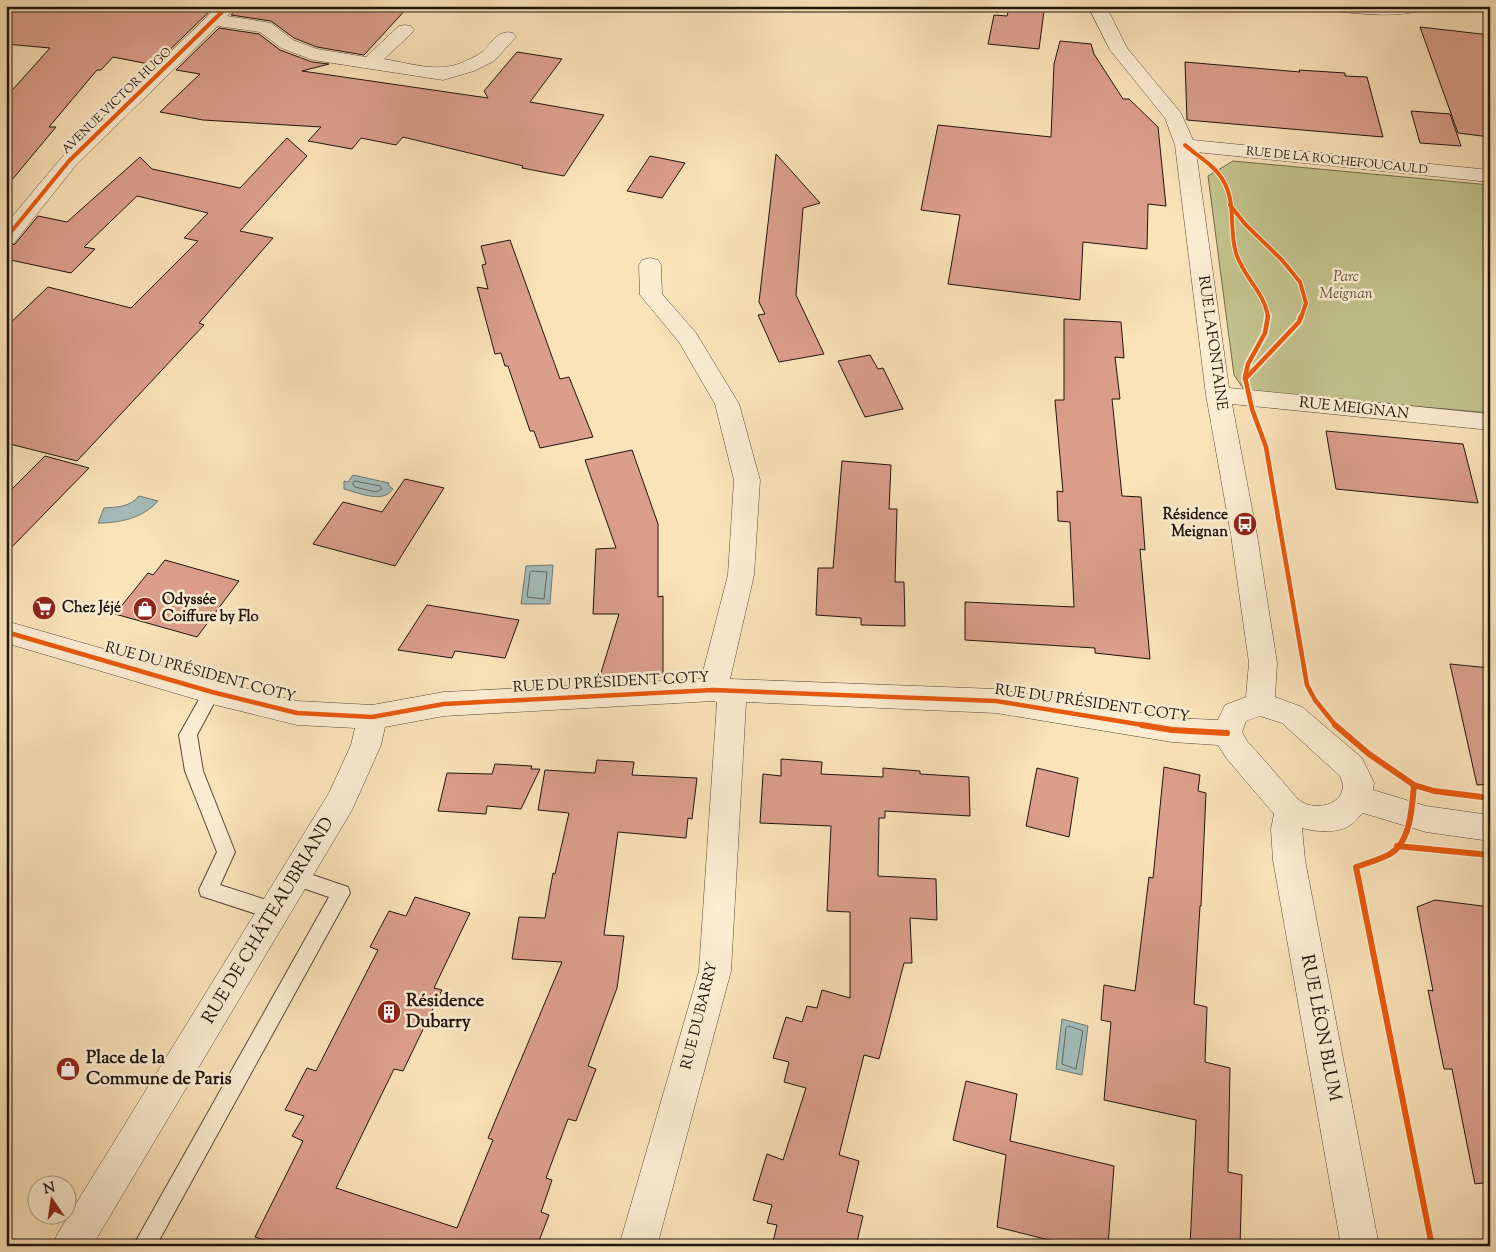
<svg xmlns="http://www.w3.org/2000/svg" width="1496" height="1252" font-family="'Sorts Mill Goudy',serif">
<rect width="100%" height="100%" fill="#fae2b9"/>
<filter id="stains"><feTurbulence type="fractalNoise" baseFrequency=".004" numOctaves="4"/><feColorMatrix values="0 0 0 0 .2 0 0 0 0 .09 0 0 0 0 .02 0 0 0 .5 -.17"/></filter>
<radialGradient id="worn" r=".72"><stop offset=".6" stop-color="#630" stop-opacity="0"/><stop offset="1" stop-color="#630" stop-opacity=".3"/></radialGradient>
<!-- green -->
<path fill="#c2c28c" stroke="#706b4c" d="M1233 161 1490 185V413L1245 391 1234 375 1208 176Z"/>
<!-- water -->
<g fill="#a2bcb9" stroke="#6e7974">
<path d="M353 475 389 483 388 485 393 489C383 504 359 493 344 489V481L348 482Z"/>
<path d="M139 496 158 501C143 518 120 523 98 523L104 508C118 507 130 507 139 496Z"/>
<path d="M553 565 550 604H521L526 566Z"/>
<path d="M1062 1019 1088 1026 1082 1075 1056 1069Z"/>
</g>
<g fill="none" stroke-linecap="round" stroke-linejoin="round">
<!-- shore -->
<g stroke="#606863" stroke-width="1">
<path d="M355 481 380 486 382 489 376 492 355 487 353 484Z"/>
<path d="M532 571 547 572 544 599 527 597 530 573Z"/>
<path d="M1069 1026 1083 1031 1076 1069 1062 1064 1066 1028Z"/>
</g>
</g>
<!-- building -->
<g fill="#db9e8b" stroke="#1f140d">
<path d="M6 6H215L154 65 113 57 101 70H97L49 127H56L6 187V97L50 48 6 44Z"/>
<path d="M239 6H409L364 55 317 47 294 38 271 21 231 15Z"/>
<path d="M1009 8 1044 11 1039 49 988 44 994 15 1007 16Z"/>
<path d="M1420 27 1490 35V137L1458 133Z"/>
<path d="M219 28 259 34 280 50 312 62 329 64 302 71 488 98 484 91 517 52 562 59 530 102 604 115 564 176 522 168 523 166 403 137 396 145 361 138 352 149 308 141 321 127 203 120 160 112 200 74 176 70Z"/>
<path d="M1060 41 1091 44 1094 54 1123 99H1129L1158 127 1166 206 1148 204 1147 249 1083 242 1080 300 948 284 960 215 921 210 938 125 1051 137 1054 64Z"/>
<path d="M1185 62 1300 72 1299 70 1345 73V76L1367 77 1383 137 1187 120Z"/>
<path d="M1411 111 1450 114 1461 146 1420 143Z"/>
<path d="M287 138 307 156 240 231 273 238 199 323 204 325 77 461 6 443V327L48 287 131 308 198 241 184 238 208 213 137 196 84 247 95 249 71 273 6 259V253L12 245 15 244 38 216 67 222 140 157 152 169 240 188Z"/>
<path d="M776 154 820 203 803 208 796 295 824 354 779 362 758 315 765 314 759 302Z"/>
<path d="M650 156 685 163 662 198 627 191Z"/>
<path d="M510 240 560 379 569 377 593 437 540 448 534 431H530L508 366H505L501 353 495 354 477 287 488 289 482 265 486 264 481 246Z"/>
<path d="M1064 319 1121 322 1124 358 1115 357 1120 399H1112L1122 496 1141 497 1145 550 1140 549 1150 659 1095 653V648L965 640V602L1074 607 1070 522 1058 521 1057 491 1063 492 1055 400H1064Z"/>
<path d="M870 355 878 369 883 368 903 409 865 417 838 361Z"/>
<path d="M1326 431 1463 444 1478 503 1336 489Z"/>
<path d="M632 450 658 524V597L663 596V677L599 679 619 614H593L596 549 616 548 585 460Z"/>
<path d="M45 456 89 468 6 553V495Z"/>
<path d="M842 461 891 465 889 509H897L895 582H904L905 626 861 625V618L816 615 818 568H833Z"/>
<path d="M405 479 444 488 395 566 313 544 343 502 382 512Z"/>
<path d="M165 560 239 581 197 637 115 614 148 573 153 575Z"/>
<path d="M427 605 519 620 505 658 455 651 452 658 398 650Z"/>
<path d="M1450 664 1490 668V784L1477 785Z"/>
<path d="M781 759 822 762 821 774 883 777V768L920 771V774L969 777 970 816 885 811V818H879L878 876 936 879 937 920 910 918 912 963H904L879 1059 864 1055 839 1155 859 1161 847 1212 863 1216 856 1246H772L777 1225 767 1223 772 1205 753 1200 767 1154 783 1160 806 1088 784 1082 789 1062 773 1058 786 1017 802 1022 807 1006 817 1008 822 990 850 998V912L827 911 831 826 760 823 763 774 781 776Z"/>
<path d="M597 760 634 762 632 775 697 778 692 819 688 818 686 838 618 832 604 935 624 936 617 988 588 1066 596 1069 576 1121 568 1119 546 1178 552 1180 541 1212 549 1215 537 1246H282L255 1237 303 1141 292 1136 304 1116 285 1110 307 1068 316 1071 378 950 370 947 389 911 406 916 415 897 470 913 434 988 442 990 403 1071 394 1069 336 1188 457 1228 493 1140 488 1138 562 962 512 959 519 917 545 918 553 873 555 874 569 813 538 810 545 770 595 773Z"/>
<path d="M495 764 532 766 531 769H540L521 809 487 806 486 814 438 811 447 773 492 774Z"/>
<path d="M1164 767 1200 775 1198 791 1206 793 1201 906H1200L1194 1004 1207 1007 1205 1062 1230 1068 1228 1172 1242 1175 1240 1246H1190L1196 1120 1104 1100 1111 1022 1101 1020 1104 985 1135 991 1149 877 1153 878Z"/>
<path d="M1037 768 1078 778 1069 837 1026 826Z"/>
<path d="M1435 900 1490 907V1182L1475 1184 1452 1069H1444L1428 990 1433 991 1417 907Z"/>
<path d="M966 1081 1017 1094 1010 1141 1114 1166 1108 1246H1073L997 1227 1006 1155 953 1140Z"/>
</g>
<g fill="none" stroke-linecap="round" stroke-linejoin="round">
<!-- lane casing -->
<g stroke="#564838" stroke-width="2">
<g id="lane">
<path d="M212 685 218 687 220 692 197 735 203 771 235 852 220 885 282 905 284 911 282 917 275 920 201 896 199 890 217 852 185 771 179 735 206 687Z"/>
<path d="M295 869 348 887 350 893 156 1246H133L329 897 288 883 286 877 288 871Z"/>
</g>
</g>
<!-- street casing -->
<g stroke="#564838" stroke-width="1">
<g id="street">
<path d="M218 6H237L227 16 271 23 293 40 317 49 366 57 399 26 405 25 411 26 414 30 411 34 384 59C409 63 437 73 461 63 468 60 477 56 482 52 492 43 498 29 513 33L516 37 494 61 474 71 443 80 313 60 281 48 260 32 218 26 76 165 14 243 6 244V224L62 157Z"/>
<path d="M1088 6H1106L1127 48 1181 113 1193 140 1490 170V182L1196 152 1229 388 1490 414V430L1232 404 1257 535 1277 663 1275 697 1302 707 1362 758 1374 783 1373 790 1426 806 1490 815V841L1426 832 1363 813C1359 816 1356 821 1352 824 1339 834 1316 832 1302 828L1305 860 1379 1246H1341L1273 860 1271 829 1274 814 1227 759 1218 745 1172 742 996 713 746 702 731 971 657 1246H619L699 971 717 702 713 701 444 716 385 727 381 745 352 810 92 1246H52L58 1233 329 793 351 745 355 728 297 725 212 704 6 643V621L212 680 297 701 372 705 444 692 701 679 728 575 734 480 715 404 679 342 640 295 639 265 642 260 650 258 658 260 661 265 662 294 696 333 739 404 760 480 754 575 730 679 996 689 1172 718 1218 720 1225 705 1246 697 1249 663 1231 535 1206 395 1175 145 1165 118 1110 50ZM1260 716 1282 723 1340 776C1353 802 1317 814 1299 800 1294 796 1289 788 1284 783 1272 769 1260 755 1247 741L1242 732 1246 721Z"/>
<path d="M1323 6H1427L1424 10C1392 18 1365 14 1332 11L1326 10Z"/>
</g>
</g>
<!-- lane -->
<use href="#lane" fill="#fcecd2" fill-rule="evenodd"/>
<!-- street -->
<use href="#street" fill="#fcecd2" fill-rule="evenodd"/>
<!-- cycleway-far2 casing -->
<g stroke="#fcecd2" stroke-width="6">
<g id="cycleway-far2">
<path d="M1185 145C1197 156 1216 166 1224 182 1236 203 1229 230 1236 253 1243 277 1265 292 1268 318"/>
<path d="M1230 205 1245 224 1282 260 1300 282 1306 303 1301 318"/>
<path d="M6 238 69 161 228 6"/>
</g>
</g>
<!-- cycleway-far1 casing -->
<g stroke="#fcecd2" stroke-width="8">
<g id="cycleway-far1">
<path d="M1268 316 1265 333 1248 364 1245 377 1252 409 1266 447 1307 685 1315 700 1336 726"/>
<path d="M1245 379 1299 322 1301 316"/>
<path d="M6 632 212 692 297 713 372 717 444 704 713 690 996 701 1149 726"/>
</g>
</g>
<!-- cycleway casing -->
<g stroke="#fcecd2" stroke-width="9">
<g id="cycleway">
<path d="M1142 725 1172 730 1227 733"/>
<path d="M1335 725 1369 754 1414 785C1412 806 1411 842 1390 854 1379 860 1367 863 1356 867L1432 1246"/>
<path d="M1414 785 1434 791 1490 798"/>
<path d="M1397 846 1490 855"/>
</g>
</g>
<!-- cycleway-far2 -->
<use href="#cycleway-far2" stroke="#e8590c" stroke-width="4"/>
<!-- cycleway-far1 -->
<use href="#cycleway-far1" stroke="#e8590c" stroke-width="4.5"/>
<!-- cycleway -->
<use href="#cycleway" stroke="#e8590c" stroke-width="6"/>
</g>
<!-- icons -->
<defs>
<g id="bus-disc" transform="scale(1.25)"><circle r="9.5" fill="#8f2418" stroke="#fcecd2"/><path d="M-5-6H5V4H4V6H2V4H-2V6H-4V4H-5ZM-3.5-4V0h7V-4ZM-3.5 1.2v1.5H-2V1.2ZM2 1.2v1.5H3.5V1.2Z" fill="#fff"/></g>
<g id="supermarket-disc" transform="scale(1.25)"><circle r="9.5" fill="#8f2418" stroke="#fcecd2"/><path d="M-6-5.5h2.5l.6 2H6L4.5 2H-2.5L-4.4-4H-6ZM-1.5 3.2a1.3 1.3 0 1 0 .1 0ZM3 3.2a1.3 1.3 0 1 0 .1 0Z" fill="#fff"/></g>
<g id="shop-disc" transform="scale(1.25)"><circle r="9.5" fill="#8f2418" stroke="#fcecd2"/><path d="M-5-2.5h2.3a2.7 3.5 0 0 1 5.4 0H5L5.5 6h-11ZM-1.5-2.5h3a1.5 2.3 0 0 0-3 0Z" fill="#fff"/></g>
<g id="building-disc" transform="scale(1.25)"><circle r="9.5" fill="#8f2418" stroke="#fcecd2"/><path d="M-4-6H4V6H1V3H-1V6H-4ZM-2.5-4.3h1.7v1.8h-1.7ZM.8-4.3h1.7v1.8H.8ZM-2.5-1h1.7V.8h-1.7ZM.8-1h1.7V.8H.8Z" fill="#fff"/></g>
</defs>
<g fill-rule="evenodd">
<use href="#bus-disc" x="1245" y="524"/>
<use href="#supermarket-disc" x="44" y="608"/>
<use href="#shop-disc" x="145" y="609"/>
<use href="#building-disc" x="389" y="1012"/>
<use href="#shop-disc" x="68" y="1069"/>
</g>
<g text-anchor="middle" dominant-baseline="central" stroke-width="5" stroke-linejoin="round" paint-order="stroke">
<!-- far-street labels -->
<g font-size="12" fill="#1f140d" stroke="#fcecd2">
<text transform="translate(117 101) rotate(-44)">AVENUE VICTOR HUGO</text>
<text transform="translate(1337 161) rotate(6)">RUE DE LA ROCHEFOUCAULD</text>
</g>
<!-- park labels -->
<g font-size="15" font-style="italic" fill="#585139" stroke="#fcecd2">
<text x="1346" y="277">Parc<tspan x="1346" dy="17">Meignan</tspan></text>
</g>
<!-- street labels -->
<g font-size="15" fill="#1f140d" stroke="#fcecd2">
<text transform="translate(1212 343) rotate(82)">RUE LAFONTAINE</text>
<text transform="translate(1354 409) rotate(6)">RUE MEIGNAN</text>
<text transform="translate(200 673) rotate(15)">RUE DU PRÉSIDENT COTY</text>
<text transform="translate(611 683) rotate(-3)">RUE DU PRÉSIDENT COTY</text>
<text transform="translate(1092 704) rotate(8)">RUE DU PRÉSIDENT COTY</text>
<text transform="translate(700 1016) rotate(-76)">RUE DUBARRY</text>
</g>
<!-- poi labels -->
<g font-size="15" font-weight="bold" fill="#1f140d" stroke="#fcecd2" text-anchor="start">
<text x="1228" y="515" text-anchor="end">Résidence<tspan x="1228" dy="17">Meignan</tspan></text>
<text x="162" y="600">Odyssée<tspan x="162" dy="17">Coiffure by Flo</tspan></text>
<text x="62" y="608">Chez Jéjé</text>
</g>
<!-- near-street labels -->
<g font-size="18" fill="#1f140d" stroke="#fcecd2">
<text transform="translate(269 921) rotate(-59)">RUE DE CHÂTEAUBRIAND</text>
<text transform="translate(1320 1028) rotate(79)">RUE LÉON BLUM</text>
</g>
<!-- near-poi labels -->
<g font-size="18" font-weight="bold" fill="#1f140d" stroke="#fcecd2" text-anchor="start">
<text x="406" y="1002">Résidence<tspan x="406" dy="21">Dubarry</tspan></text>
<text x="86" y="1059">Place de la<tspan x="86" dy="21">Commune de Paris</tspan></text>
</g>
</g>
<!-- margin -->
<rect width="1496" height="1252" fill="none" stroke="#fae2b9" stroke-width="25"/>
<rect x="8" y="8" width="1481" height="1237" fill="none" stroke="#1f140d" stroke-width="2.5"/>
<rect x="12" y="12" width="1471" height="1227" fill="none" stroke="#1f140d"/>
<!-- north arrow -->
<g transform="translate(52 1200) rotate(347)"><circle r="24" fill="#fcecd2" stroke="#a49683"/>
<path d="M0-4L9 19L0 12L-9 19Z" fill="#8f2418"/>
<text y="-8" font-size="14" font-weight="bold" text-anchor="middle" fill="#1f140d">N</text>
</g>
<rect width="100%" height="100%" filter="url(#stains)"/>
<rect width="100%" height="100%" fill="url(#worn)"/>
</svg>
